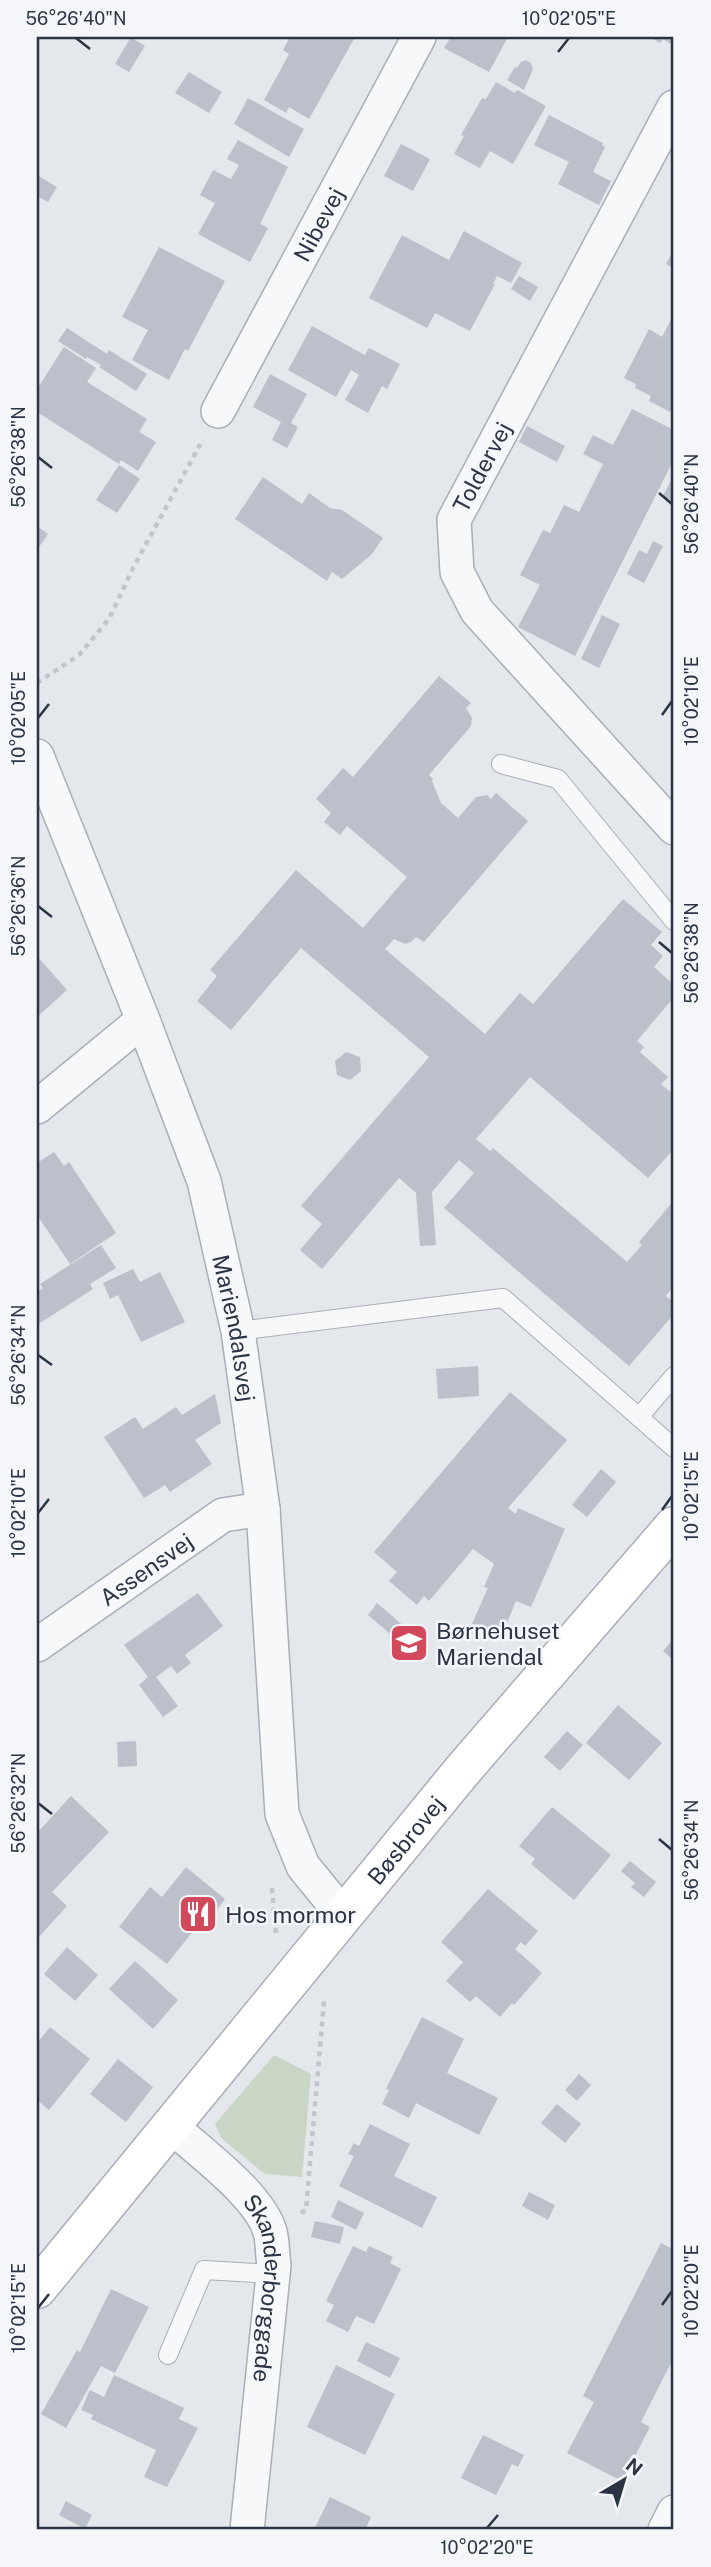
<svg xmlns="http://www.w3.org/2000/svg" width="711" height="2567" font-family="'Public Sans',sans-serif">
<rect width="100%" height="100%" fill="#e4e7ec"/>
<!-- green -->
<path fill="#c9d6c5" d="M274 2055 311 2074 302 2177 265 2174 221 2138 215 2124Z"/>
<!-- building -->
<g fill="#bbc0ca">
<path d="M131 37 145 46 129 72 115 64Z"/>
<path d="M290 37H355L309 119 289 107 286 113 264 100 289 54 283 50Z"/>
<path d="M451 37H508L489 72 444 48Z"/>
<path d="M650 37H674V46L663 39 660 43Z"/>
<path d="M526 60 531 63 533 69 524 90 507 80 515 67 517 68 521 62Z"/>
<path d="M189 72 222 92 209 113 175 93Z"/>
<path d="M496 82 515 93 517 90 546 106 513 164 490 151 480 168 454 154 464 136 461 135 482 98 486 99Z"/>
<path d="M248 98 304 129 289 157 234 124Z"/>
<path d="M549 115 603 143 602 145 605 147 593 172 611 181 599 205 558 184 569 162 534 145Z"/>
<path d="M238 140 288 167 260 224 268 228 250 262 198 234 215 203 200 195 213 170 231 179 239 165 227 159Z"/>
<path d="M401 144 430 159 413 191 384 176Z"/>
<path d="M37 175 57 187 48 202 37 196Z"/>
<path d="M464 231 522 263 511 283 497 276 493 284H495L470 331 435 313 427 328 369 298 402 235 449 260Z"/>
<path d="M159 247 225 281 188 351 185 349 169 380 132 360 148 330 122 317Z"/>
<path d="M674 249V268L666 264Z"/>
<path d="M519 276 538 287 530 301 511 289Z"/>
<path d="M674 314V406L670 412 649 401 651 396 635 388 636 384 624 378 649 329 662 337Z"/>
<path d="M312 326 365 355 369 348 400 364 387 389 382 386 368 413 345 400 359 375 351 370 336 397 288 370Z"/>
<path d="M67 328 107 354 109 350 147 374 136 391 99 367 101 365 87 357 86 359 58 341Z"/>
<path d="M64 347 96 368 87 382 147 419 139 432 156 442 138 471 121 460 119 464 37 412V389Z"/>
<path d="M270 374 307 394 291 423 298 427 287 448 272 440 281 422 253 407Z"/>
<path d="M632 409 674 430V459L575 656 518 627 540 585 520 575 543 530 550 533 564 505 579 512 603 464 583 454 593 435 613 445Z"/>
<path d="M527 426 565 446 557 462 519 442Z"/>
<path d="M119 465 140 479 117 513 96 500Z"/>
<path d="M263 477 302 504 309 493 330 508 342 510 383 538 371 555 342 579 332 572 327 581 235 519Z"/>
<path d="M671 480 674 481V502L663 496Z"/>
<path d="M37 526 48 534 37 550Z"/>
<path d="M653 541 663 546 644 583 627 574 639 550 647 554Z"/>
<path d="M602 615 620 624 599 668 581 659Z"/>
<path d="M439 676 471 703 466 708 472 718 471 726 429 775 433 779 432 781 441 803 458 818 476 797 487 795 491 799 496 793 528 821 424 942 416 937 411 942 405 944 394 939 385 949 485 1034 520 993 533 1004 623 899 662 932 651 945 663 956 654 967 674 985V997L637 1041 644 1047 640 1052 668 1077 661 1084 674 1095V1153L672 1151 648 1178 530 1077 476 1139 490 1151 493 1148 627 1262 642 1245 639 1242 674 1200V1286L666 1296 674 1303V1314L629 1366 444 1208 474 1173 459 1160 432 1192 436 1245 420 1246 416 1193 399 1178 322 1269 300 1250 322 1224 301 1206 429 1057 301 948 231 1030 197 1001 217 976 210 970 296 870 363 928 407 877 347 826 340 835 324 822 331 813 316 799 343 768 353 777Z"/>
<path d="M37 956 67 990 37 1017Z"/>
<path d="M346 1052 360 1057 361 1071 350 1080 337 1075 335 1061Z"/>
<path d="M54 1152 64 1166 69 1162 116 1233 70 1264 37 1215V1163Z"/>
<path d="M101 1245 116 1268 90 1284 93 1289 37 1325V1292L43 1288 40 1284Z"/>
<path d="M133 1269 140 1282 160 1272 185 1322 141 1342 118 1295 110 1299 103 1283Z"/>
<path d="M478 1366 479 1396 438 1399 436 1369Z"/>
<path d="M510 1392 567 1440 508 1508 516 1514 518 1508 565 1529 531 1607 516 1601 501 1636 472 1624 488 1588 484 1587 494 1564 473 1549 429 1601 424 1596 417 1605 389 1581 397 1572 374 1552Z"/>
<path d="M215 1394 221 1423 195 1440 212 1464 170 1492 165 1485 144 1498 104 1437 135 1417 143 1429 176 1407 182 1415Z"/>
<path d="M601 1469 616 1482 587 1517 572 1505Z"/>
<path d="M198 1593 223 1626 185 1655 191 1663 177 1674 171 1666 156 1677 178 1706 163 1717 139 1685 148 1677 124 1645Z"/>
<path d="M377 1603 413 1634 403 1645 368 1615Z"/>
<path d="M674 1638V1661L663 1651Z"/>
<path d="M618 1705 662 1743 629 1780 586 1743Z"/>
<path d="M567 1731 583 1745 560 1771 544 1757Z"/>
<path d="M136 1741 137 1766 118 1767 117 1742Z"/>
<path d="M71 1796 109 1832 52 1892 67 1906 37 1939V1833Z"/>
<path d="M552 1807 611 1855 574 1900 531 1864 535 1859 519 1846Z"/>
<path d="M630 1861 656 1882 644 1897 631 1887 635 1883 621 1871Z"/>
<path d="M186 1867 225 1899 206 1924 202 1920 167 1964 119 1927 150 1887 162 1897Z"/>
<path d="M488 1889 538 1931 525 1946 521 1942 515 1949 542 1973 514 2005 512 2003 500 2017 476 1996 470 2002 446 1981 463 1962 441 1942Z"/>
<path d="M67 1947 98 1975 75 2001 44 1974Z"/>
<path d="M135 1961 178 2000 153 2029 109 1989Z"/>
<path d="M422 2017 464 2039 447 2073 498 2098 479 2135 416 2103 409 2118 382 2104 389 2090 386 2089Z"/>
<path d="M50 2027 90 2059 49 2110 37 2100V2043Z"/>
<path d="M118 2059 153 2087 126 2122 90 2094Z"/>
<path d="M579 2074 591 2085 577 2101 565 2090Z"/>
<path d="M557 2104 581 2124 565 2143 541 2123Z"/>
<path d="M370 2124 410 2144 394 2176 437 2197 422 2228 339 2186 354 2156 348 2154 354 2143 359 2146Z"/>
<path d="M529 2192 555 2205 548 2220 522 2206Z"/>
<path d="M338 2200 364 2213 356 2230 331 2217Z"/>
<path d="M315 2221 344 2227 340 2244 311 2237Z"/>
<path d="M661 2243 674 2250V2357L641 2422 650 2427 622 2481 567 2453 594 2402 583 2396Z"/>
<path d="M353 2246 366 2252 369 2246 393 2257 390 2263 401 2269 374 2324 356 2316 348 2332 326 2321 334 2305 326 2301Z"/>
<path d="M111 2289 149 2307 115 2373 101 2366 66 2428 41 2414 77 2350 80 2352Z"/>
<path d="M366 2342 400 2358 390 2378 357 2361Z"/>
<path d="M336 2365 395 2394 365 2455 307 2427Z"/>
<path d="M114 2375 184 2408 179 2419 198 2428 167 2487 144 2477 156 2450 91 2419 93 2415 81 2410 90 2390 104 2397Z"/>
<path d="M483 2435 524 2455 518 2467 512 2464 496 2495 461 2478Z"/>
<path d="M330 2497 371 2517 365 2530H314Z"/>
<path d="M66 2501 92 2515 85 2529 59 2515Z"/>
</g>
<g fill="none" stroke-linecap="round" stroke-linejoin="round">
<!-- lane casing -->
<g stroke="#a9aeb7" stroke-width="20">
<g id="lane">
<path d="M501 764 558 779 674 921"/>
<path d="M238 1331 503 1298 674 1448"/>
<path d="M639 1417 674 1376"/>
<path d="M168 2355 204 2270 273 2274"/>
</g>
</g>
<!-- street casing -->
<g stroke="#a9aeb7" stroke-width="36">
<g id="street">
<path d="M674 107 454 520 457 572 477 611 674 828"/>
<path id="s1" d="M218 411 419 37"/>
<path id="s2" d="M37 756 143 1020 204 1181 238 1331 263 1509 282 1814 303 1866 343 1915"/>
<path d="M37 1107 143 1020"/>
<path id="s3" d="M37 1645 223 1515 263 1509"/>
<path id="s4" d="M170 2125C198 2151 260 2195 270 2232 273 2242 272 2254 274 2265L247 2530"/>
<path d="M665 2530 674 2512"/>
</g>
</g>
<!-- secondary casing -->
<g stroke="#a9aeb7" stroke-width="41">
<g id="secondary">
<path id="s5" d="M37 2289 462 1771 674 1526"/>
</g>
</g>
<!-- path -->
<g stroke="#c2c5cb" stroke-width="4.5" stroke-dasharray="5 5" stroke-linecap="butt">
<path d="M37 683 79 655 109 619 133 568 201 443"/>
<path d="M272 1888 276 1935"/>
<path d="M301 2213 306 2210 324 2001"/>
</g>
<!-- lane -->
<use href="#lane" stroke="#f7f8fa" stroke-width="18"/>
<!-- street -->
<use href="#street" stroke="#f7f8fa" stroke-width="33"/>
<!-- secondary -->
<use href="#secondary" stroke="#fff" stroke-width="38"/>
</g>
<!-- ticks -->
<path fill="none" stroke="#2b3445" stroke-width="2.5" d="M76 38 90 49M558 52 569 38M38 457 52 468M659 493 672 504M662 715 672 701M38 718 49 704M38 906 52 917M659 942 672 953M38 1355 52 1365M662 1510 672 1496M38 1513 49 1499M38 1803 52 1814M659 1839 672 1850M662 2305 672 2291M38 2308 49 2294M487 2528 498 2515"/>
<!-- icons -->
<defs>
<g id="school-square" transform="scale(2.0125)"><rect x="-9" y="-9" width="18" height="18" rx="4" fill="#d1495b" stroke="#f4f6f9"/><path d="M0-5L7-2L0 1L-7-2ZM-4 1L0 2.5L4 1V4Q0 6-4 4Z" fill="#fff"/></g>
<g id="restaurant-square" transform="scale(2.0125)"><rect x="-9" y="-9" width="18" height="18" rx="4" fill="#d1495b" stroke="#f4f6f9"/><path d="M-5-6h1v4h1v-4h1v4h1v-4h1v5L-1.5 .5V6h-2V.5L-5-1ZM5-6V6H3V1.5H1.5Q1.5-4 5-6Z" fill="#fff"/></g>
</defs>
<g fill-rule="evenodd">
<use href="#school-square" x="409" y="1643"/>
<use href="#restaurant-square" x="198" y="1914"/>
</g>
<g text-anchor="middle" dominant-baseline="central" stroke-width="5" stroke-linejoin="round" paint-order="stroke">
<!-- street labels -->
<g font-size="23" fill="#2b3445" stroke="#f4f6f9">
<text stroke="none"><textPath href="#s1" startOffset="212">Nibevej</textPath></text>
<text transform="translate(482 467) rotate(-62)">Toldervej</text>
<text stroke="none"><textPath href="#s2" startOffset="607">Mariendalsvej</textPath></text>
<text stroke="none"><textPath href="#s3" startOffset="133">Assensvej</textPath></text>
<text stroke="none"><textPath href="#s5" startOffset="581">Bøsbrovej</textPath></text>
<text stroke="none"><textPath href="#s4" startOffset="203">Skanderborggade</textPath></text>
</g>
<!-- poi labels -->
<g font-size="23" fill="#2b3445" stroke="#f4f6f9" text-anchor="start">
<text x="436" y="1630">Børnehuset<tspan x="436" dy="26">Mariendal</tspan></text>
<text x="225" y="1914">Hos mormor</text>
</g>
</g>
<!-- border -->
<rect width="711" height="2567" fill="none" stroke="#f4f6f9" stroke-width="77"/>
<!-- north arrow -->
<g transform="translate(624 2480) rotate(38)" stroke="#f4f6f9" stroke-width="5" paint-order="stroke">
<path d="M0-5L12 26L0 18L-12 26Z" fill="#2b3445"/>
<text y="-10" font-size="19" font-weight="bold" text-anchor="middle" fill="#2b3445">N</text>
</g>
<rect x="38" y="38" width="634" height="2490" fill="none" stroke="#2b3445" stroke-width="2.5"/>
<g font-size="18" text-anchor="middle" fill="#2b3445">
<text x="76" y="25">56°26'40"N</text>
<text x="569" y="25">10°02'05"E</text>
<text transform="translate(19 457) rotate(-90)" y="6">56°26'38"N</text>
<text transform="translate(692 504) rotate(-90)" y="6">56°26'40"N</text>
<text transform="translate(692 701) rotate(-90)" y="6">10°02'10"E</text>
<text transform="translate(19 718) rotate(-90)" y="6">10°02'05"E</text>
<text transform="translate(19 906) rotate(-90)" y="6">56°26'36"N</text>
<text transform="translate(692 953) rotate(-90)" y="6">56°26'38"N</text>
<text transform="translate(19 1355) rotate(-90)" y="6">56°26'34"N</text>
<text transform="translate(692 1496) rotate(-90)" y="6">10°02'15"E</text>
<text transform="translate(19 1513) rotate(-90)" y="6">10°02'10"E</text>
<text transform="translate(19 1803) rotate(-90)" y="6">56°26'32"N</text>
<text transform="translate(692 1850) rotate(-90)" y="6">56°26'34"N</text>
<text transform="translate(692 2291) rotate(-90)" y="6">10°02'20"E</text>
<text transform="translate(19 2308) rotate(-90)" y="6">10°02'15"E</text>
<text x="487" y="2554">10°02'20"E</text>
</g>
</svg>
